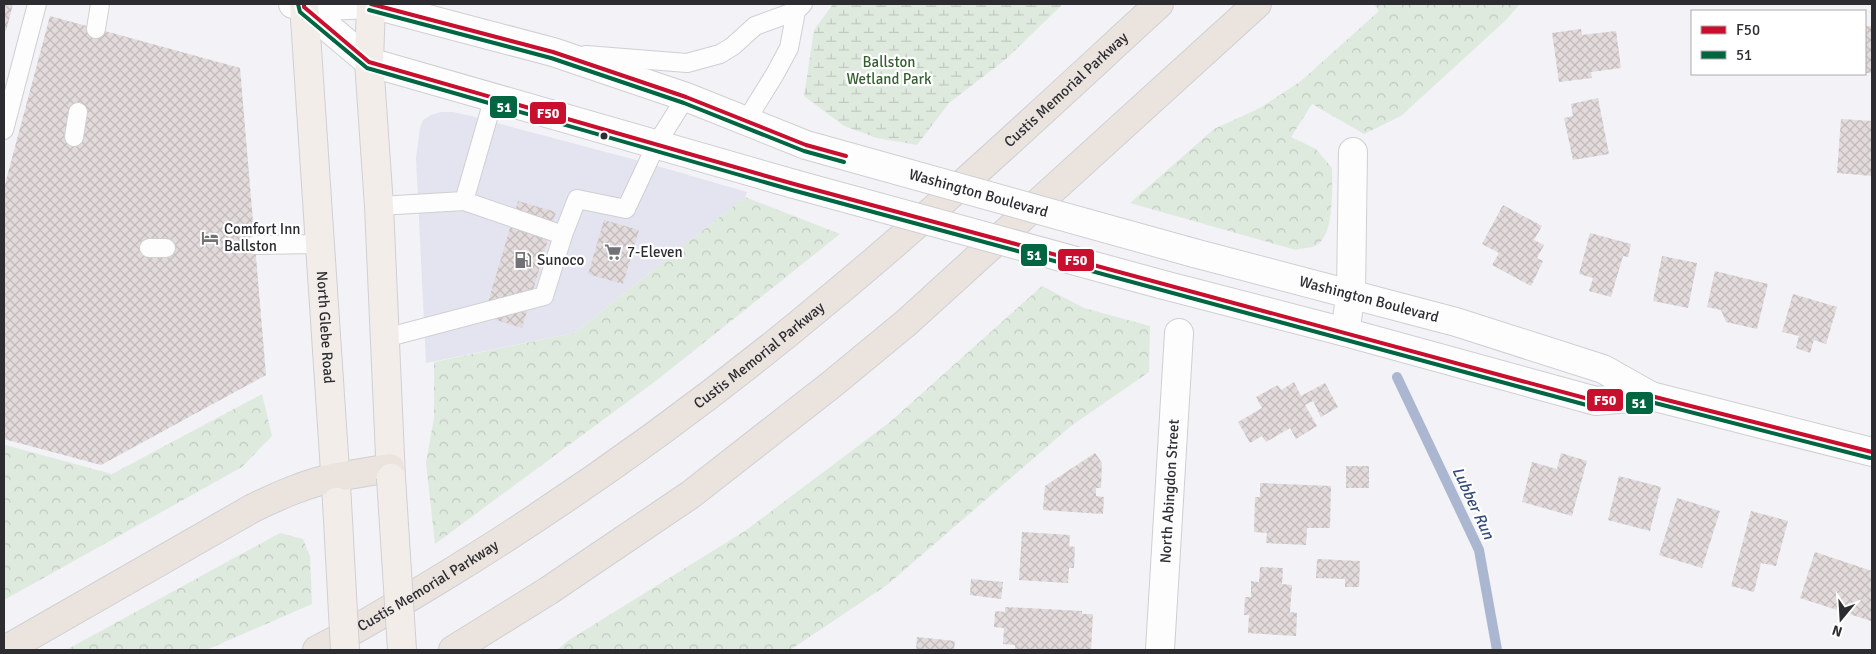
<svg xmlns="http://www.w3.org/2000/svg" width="1876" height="654" font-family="Signika,sans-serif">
<defs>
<pattern id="forest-crowns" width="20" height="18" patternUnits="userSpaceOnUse" patternTransform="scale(1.25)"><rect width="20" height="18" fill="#dfeadf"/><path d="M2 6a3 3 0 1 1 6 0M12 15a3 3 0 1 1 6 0" fill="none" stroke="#c0c9c0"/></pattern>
<pattern id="wetland-marsh" width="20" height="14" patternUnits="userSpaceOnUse" patternTransform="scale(1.25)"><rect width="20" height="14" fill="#dfeadf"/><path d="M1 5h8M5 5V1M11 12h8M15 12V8" fill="none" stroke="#c0c9c0"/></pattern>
<pattern id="building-cross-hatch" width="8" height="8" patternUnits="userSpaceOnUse" patternTransform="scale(1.25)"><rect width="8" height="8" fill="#e2dadb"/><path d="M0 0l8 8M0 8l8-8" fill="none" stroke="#c2bbbc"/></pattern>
</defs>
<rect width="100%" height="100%" fill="#f2f2f7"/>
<!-- built -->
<path fill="#e4e4f0" d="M441 112H453L471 116 647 163 747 192 745 197 574 333 426 363 416 158 420 128 423 120 431 115Z"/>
<!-- forest -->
<g fill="url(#forest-crowns)">
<path d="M1374 4H1520L1506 20 1401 116 1364 134 1312 104 1291 137 1316 149 1332 168C1332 187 1335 237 1315 246 1310 248 1302 248 1296 250L1130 203 1214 129 1260 108 1301 81 1379 11Z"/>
<path d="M745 197 840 234 657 380 435 544 426 463 434 418V362L574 333Z"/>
<path d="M1042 286 1084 308 1150 326 1149 372 1071 426 887 585 790 650H557L569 640 745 531 890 422Z"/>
<path d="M262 394 272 436 242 467 4 600 5 445 112 474Z"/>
<path d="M280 533 303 539 310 556 312 604 206 650H66Z"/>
</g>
<!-- wetland -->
<path fill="url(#wetland-marsh)" d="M833 4H1063L1006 59 949 103 917 145 877 138 844 126 804 96 814 30Z"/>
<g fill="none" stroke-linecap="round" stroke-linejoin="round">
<!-- stream -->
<path stroke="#abb7d0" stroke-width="10" d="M1397 377 1479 550 1497 650"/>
</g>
<!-- building -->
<g fill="url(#building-cross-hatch)">
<path d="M4 4H13L6 31 4 30Z"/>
<path d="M50 16 240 68 266 375 101 465 4 439V188Z"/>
<rect x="1865" y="26" width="7" height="47"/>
<path d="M1581 29 1582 35 1616 31 1621 68 1591 72 1592 78 1559 82 1552 33Z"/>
<path d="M1598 98 1609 154 1573 160 1564 118 1573 116 1571 104Z"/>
<path d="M1841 119 1872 121V176L1837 173Z"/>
<path d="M518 201 556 212 522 328 484 316Z"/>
<path d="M1503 205 1542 226 1534 240 1544 245 1537 258 1543 261 1531 286 1492 265 1499 253 1482 244Z"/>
<path d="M604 220 639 230 623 284 588 274Z"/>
<path d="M1590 233 1631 244 1628 257 1623 256 1611 297 1589 291 1593 278 1579 274Z"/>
<path d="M1662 256 1697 263 1688 308 1653 301Z"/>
<path d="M1715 271 1768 284 1757 329 1726 322 1721 310 1707 307Z"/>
<path d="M1793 294 1837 307 1826 344 1814 340 1810 353 1796 348 1799 336 1782 332Z"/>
<path d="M1294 382 1301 396 1325 383 1338 407 1321 417 1313 401 1305 405 1317 426 1296 439 1290 428 1266 442 1262 436 1250 443 1238 422 1262 408 1256 397 1278 385 1281 390Z"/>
<path d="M1095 453 1102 463 1101 488H1096V496L1104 497 1103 514 1043 510 1045 486Z"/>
<path d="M1561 453 1587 461 1572 516 1522 502 1532 462 1557 469Z"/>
<rect x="1346" y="466" width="23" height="22"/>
<path d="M1619 476 1661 487 1650 531 1608 520Z"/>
<path d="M1260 483 1331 486 1330 528H1307L1306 545 1266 543 1267 533 1254 532 1255 497H1260Z"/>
<path d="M1677 498 1720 511 1702 568 1659 555Z"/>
<path d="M1751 511 1788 521 1776 566 1761 563 1754 592 1731 586Z"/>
<path d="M1022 532 1070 535 1069 546 1075 547 1074 568H1069L1068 583 1019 580Z"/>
<path d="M1815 552 1872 571 1871 621 1800 598Z"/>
<path d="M1317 559 1360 561 1359 587H1345V579L1316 578Z"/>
<path d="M1260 567 1283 568 1282 584 1292 585 1290 612 1297 613 1296 636 1248 633 1249 615H1244L1245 597H1251V581L1259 582Z"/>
<path d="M971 579 1003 582 1001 599 970 595Z"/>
<path d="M1005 607 1082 611V614H1093L1091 650H1015V645L1003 644 1004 628 994 627 995 611 1005 612Z"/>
<path d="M917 637 955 641 954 650H916Z"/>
</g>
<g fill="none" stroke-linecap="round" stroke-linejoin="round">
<!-- service casing -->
<g stroke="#cfcfd3" stroke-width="20">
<g id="service">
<path d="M96 29 100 4"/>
<path d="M586 55 687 63 720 54 733 46 755 26 796 11 803 4"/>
<path d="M746 121 775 74 789 48 796 11"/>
<path d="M4 130 37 4"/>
<path d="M74 137 78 112"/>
<path d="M464 201 494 97"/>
<path d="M379 206 464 201 563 235 544 296 385 338"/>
<path d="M563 235 577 199 626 209 657 143 686 97"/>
<path d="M255 245 319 244"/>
<path d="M149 248H166"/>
</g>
</g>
<!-- minor casing -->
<g stroke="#cfcfd3" stroke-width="30">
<g id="minor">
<path d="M1345 332 1351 293 1353 152"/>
<path id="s1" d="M1160 650 1179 333"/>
</g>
</g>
<!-- secondary casing -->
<g stroke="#cfcfd3" stroke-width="30">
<g id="secondary">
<path d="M293 4 304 7 371 4 553 52 686 97 806 145"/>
<path d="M304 7 369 62 794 184"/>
<path id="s2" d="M1194 253 1456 322 1603 369 1651 396 1872 452"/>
<path d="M1160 284 1345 332 1596 401 1651 396"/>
</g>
</g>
<!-- primary casing -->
<g stroke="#d0d0d3" stroke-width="30">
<g id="primary">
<path id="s3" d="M304 4 337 501"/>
<path d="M371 4 369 62 379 206 391 478"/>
</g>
</g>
<!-- motorway casing -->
<g stroke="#d0d0d3" stroke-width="30">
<g id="motorway">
<path d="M5 650 253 508C280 495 307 483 337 477 355 474 373 471 390 468"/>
<path id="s4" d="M317 650C371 622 422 590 474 558 598 480 716 394 828 300 942 206 1050 104 1159 4"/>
<path d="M453 650 548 591 690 495 832 384 906 323 1257 4"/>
</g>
</g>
<!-- service -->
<use href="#service" stroke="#fdfdfe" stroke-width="18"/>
<!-- minor -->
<use href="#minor" stroke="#fdfdfe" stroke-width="28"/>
<!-- secondary -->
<use href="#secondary" stroke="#fdfdfe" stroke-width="28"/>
<!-- primary -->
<use href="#primary" stroke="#f3edea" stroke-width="28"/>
<!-- motorway -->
<use href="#motorway" stroke="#ebe3de" stroke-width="28"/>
<!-- secondary-bridge casing -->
<g stroke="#cfcfd3" stroke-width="30" stroke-linecap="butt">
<g id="secondary-bridge">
<path id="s5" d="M806 145 1194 253"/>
<path d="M794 184 1160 284"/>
</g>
</g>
<!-- primary-bridge casing -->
<g stroke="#d0d0d3" stroke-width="30" stroke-linecap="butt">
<g id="primary-bridge">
<path d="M391 478 402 650"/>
<path d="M337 502 345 650"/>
</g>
</g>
<!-- secondary-bridge -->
<use href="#secondary-bridge" stroke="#fdfdfe" stroke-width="28"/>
<!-- primary-bridge -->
<use href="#primary-bridge" stroke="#f3edea" stroke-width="28"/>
<!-- bus-1 casing -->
<g stroke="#fff" stroke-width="8">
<g id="bus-1">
<path d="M304 4V7L369 62 794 184 1596 401 1651 396 1872 452"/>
<path d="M371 4 553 52 686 97 806 145 846 156"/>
</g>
</g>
<!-- bus-2 casing -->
<g stroke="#fff" stroke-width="8">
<g id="bus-2">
<path d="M298 4 300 12 367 68 792 190 1594 407 1651 402 1870 458"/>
<path d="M369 10 551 58 684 103 804 151 844 162"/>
</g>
</g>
<!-- bus-1 -->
<use href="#bus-1" stroke="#c8102e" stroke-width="4"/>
<!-- bus-2 -->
<use href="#bus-2" stroke="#006641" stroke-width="4"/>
</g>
<!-- icons -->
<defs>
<g id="hotel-bare" transform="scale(1.35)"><path d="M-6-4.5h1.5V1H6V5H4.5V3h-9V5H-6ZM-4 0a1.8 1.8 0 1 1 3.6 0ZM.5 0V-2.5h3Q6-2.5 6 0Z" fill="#727276" stroke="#fff" stroke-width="2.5" paint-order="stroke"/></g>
<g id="supermarket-bare" transform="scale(1.35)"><path d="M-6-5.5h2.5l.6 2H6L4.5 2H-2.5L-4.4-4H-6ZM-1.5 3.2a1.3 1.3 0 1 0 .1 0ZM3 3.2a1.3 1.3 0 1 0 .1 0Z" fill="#727276" stroke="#fff" stroke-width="2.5" paint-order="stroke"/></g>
<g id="fuel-bare" transform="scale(1.35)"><path d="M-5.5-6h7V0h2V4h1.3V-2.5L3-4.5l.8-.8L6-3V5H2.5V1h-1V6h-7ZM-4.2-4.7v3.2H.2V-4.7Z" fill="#727276" stroke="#fff" stroke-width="2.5" paint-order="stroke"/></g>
</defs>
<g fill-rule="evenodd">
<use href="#hotel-bare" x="210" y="238"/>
<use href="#supermarket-bare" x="613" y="252"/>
<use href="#fuel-bare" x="523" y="260"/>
</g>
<!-- markers -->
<circle fill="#2d2d31" stroke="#fff" stroke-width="2" cx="604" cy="136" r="4.5"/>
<g text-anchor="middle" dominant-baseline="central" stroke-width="4.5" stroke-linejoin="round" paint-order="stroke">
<!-- park labels -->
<g font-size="15" fill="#375e32" stroke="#fff">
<text x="889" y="62">Ballston<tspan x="889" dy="17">Wetland Park</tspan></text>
</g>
<!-- street labels -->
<g font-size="15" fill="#2d2d31" stroke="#fff">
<text stroke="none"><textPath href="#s4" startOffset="938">Custis Memorial Parkway</textPath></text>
<text stroke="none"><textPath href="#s5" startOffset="179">Washington Boulevard</textPath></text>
<text stroke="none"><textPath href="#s2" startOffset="181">Washington Boulevard</textPath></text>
<text stroke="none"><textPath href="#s3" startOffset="324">North Glebe Road</textPath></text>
<text stroke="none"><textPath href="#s4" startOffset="532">Custis Memorial Parkway</textPath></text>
<text stroke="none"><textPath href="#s1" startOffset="159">North Abingdon Street</textPath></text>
<text stroke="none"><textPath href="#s4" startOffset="128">Custis Memorial Parkway</textPath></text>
</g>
<!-- poi labels -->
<g font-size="15" fill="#2d2d31" stroke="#fff" text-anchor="start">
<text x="224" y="229">Comfort Inn<tspan x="224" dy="17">Ballston</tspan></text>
<text x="627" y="252">7-Eleven</text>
<text x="537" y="260">Sunoco</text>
</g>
<!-- water labels -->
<g font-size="16" font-style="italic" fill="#344b79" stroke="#fff">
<text transform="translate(1473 503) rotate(65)">Lubber Run</text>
</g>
</g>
<g stroke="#fff" stroke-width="2">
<rect x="489" y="95" width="29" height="24" rx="5" fill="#006641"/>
<rect x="529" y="101" width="38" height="24" rx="5" fill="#c8102e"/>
<rect x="1020" y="243" width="28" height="24" rx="5" fill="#006641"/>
<rect x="1057" y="248" width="38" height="24" rx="5" fill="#c8102e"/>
<rect x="1586" y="388" width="38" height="24" rx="5" fill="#c8102e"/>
<rect x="1625" y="391" width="29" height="24" rx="5" fill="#006641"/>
</g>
<g font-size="14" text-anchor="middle" font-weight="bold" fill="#fff">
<text x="504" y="112">51</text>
<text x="548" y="118">F50</text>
<text x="1034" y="260">51</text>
<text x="1076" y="265">F50</text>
<text x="1605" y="405">F50</text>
<text x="1639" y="408">51</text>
</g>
<!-- border -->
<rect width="1876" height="654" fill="none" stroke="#2d2d31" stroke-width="10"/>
<!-- legend -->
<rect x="1691" y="10" width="175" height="65" fill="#ffffff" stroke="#ababad"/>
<rect x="1701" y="26" width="25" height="8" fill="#c8102e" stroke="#ababad"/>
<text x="1736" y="35" font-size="15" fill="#2d2d31">F50</text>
<rect x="1701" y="51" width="25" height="8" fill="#006641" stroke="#ababad"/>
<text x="1736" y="60" font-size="15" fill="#2d2d31">51</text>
<!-- north arrow -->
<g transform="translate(1841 619) rotate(198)" stroke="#ffffff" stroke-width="4" paint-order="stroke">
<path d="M0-4L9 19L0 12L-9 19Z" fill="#2d2d31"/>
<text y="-8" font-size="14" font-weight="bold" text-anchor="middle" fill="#2d2d31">N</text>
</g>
</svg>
